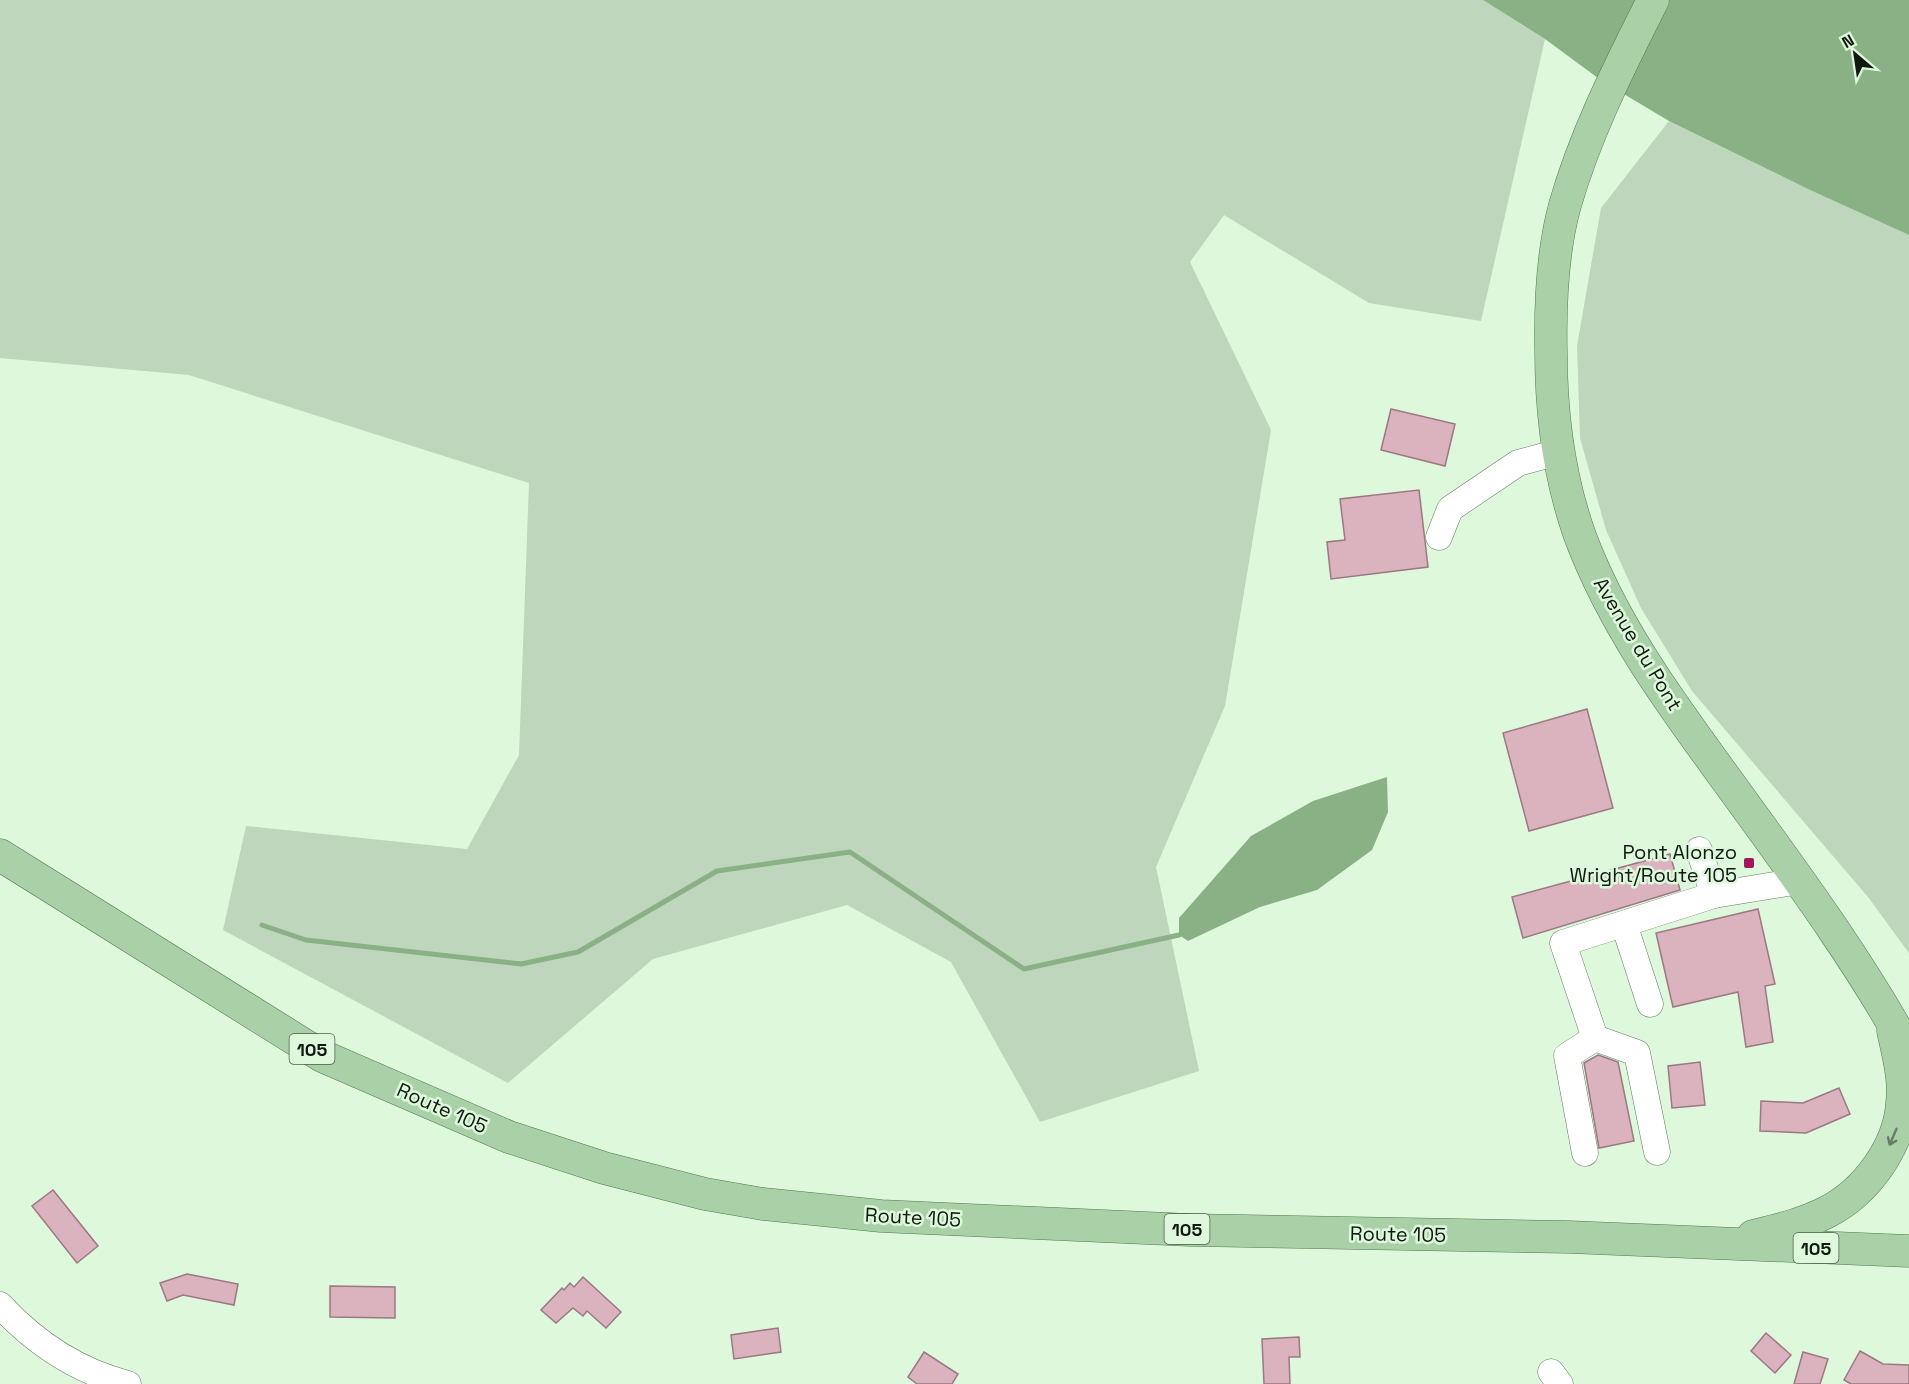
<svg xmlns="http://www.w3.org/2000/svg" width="1909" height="1384" font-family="'Space Grotesk',sans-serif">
<rect width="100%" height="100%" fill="#ddf8db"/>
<!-- green -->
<g fill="#bed6bc">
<path d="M0 0H1483L1545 39 1481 321 1369 303 1224 215 1190 262 1271 430 1225 706 1156 867 1199 1071 1040 1122 951 962 847 905 653 959 508 1083 223 930 246 826 467 849 519 755 529 483 189 375 0 358Z"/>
<path d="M1669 121 1810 190 1909 235V953L1868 897 1692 691 1641 608 1606 530 1580 438 1577 346 1601 208Z"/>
</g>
<!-- water -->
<g fill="#8ab186">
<path d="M1483 0H1909V235L1810 190 1669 121 1602 81 1545 39Z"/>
<path d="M1387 777 1388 812 1372 850 1317 890 1260 907 1188 941 1179 935V918L1251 836 1313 801Z"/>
</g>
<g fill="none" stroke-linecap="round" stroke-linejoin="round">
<!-- stream -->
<path stroke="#8ab186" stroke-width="5" d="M262 925 306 940 521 964 578 952 717 871 850 852 1024 969 1179 935"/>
</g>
<!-- building -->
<g fill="#dab3bf" stroke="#9c7883" stroke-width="1.5">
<path d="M1391 409 1455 424 1445 466 1381 450Z"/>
<path d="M1419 490 1428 567 1331 579 1327 542 1345 540 1340 499Z"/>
<path d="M1587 709 1613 808 1529 831 1503 733Z"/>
<path d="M1670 854 1680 890 1523 938 1512 897Z"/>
<path d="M1758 909 1775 984 1765 986 1773 1042 1746 1047 1738 992 1673 1007 1656 933Z"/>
<path d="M1598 1055 1618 1062 1634 1141 1599 1148 1584 1063Z"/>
<path d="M1700 1062 1705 1105 1672 1108 1668 1066Z"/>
<path d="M1839 1088 1850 1114 1806 1133 1760 1131 1761 1101 1803 1103Z"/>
<path d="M53 1190 98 1246 77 1263 32 1206Z"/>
<path d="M187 1274 238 1284 234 1305 183 1295 167 1301 160 1283Z"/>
<path d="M583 1277 621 1312 606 1328 587 1311 583 1316 573 1308 556 1323 541 1310 562 1288 564 1290 570 1283 574 1287Z"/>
<path d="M330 1286 395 1287V1318L330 1317Z"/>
<path d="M778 1328 781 1352 734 1359 731 1335Z"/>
<path d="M1766 1333 1791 1355 1775 1373 1751 1351Z"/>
<path d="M1299 1337 1300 1357H1289L1290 1384H1264L1262 1339Z"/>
<path d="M1860 1351 1883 1364 1909 1365V1384H1851L1844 1380Z"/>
<path d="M924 1352 958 1374 952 1384H917L908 1377Z"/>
<path d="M1803 1352 1828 1359 1820 1384H1794Z"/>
</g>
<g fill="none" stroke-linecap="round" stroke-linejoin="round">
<!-- minor casing -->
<g stroke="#657c62" stroke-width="27">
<g id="minor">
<path d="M1439 537 1450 509 1518 463 1559 452"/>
<path d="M1699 850 1714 895"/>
<path d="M1624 924 1650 1004"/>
<path d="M1657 1152 1637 1053 1595 1038 1563 943 1714 895 1799 881"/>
<path d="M1585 1153 1567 1056 1595 1038"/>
<path d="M0 1305C36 1344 77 1371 128 1384"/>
<path d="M1551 1372 1560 1384"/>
</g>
</g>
<!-- major casing -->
<g stroke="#4f7b4b" stroke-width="33">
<g id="major">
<path d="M1653 0C1619 68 1586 132 1565 205 1552 252 1550 303 1551 351 1551 414 1559 477 1580 536 1614 627 1672 705 1729 783 1792 870 1857 957 1909 1052"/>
<path d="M0 855 322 1056 509 1137 604 1168 705 1194 763 1204 881 1216 1190 1230 1569 1237 1909 1251"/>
<path d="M1753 1236C1777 1230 1804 1224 1827 1212 1866 1192 1899 1147 1902 1103 1905 1079 1898 1054 1893 1031"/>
</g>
</g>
<!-- minor -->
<use href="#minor" stroke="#fff" stroke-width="26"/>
<!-- major -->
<use href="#major" stroke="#aad0a7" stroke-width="32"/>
</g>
<!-- one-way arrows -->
<defs><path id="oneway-shaft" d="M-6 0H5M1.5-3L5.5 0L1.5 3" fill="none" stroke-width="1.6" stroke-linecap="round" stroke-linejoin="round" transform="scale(1.5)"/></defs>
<use stroke="#657e63" href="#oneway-shaft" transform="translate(1893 1137) rotate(113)"/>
<!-- markers -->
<rect fill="#a3165d" stroke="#ddf8db" stroke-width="2" x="1743" y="857" width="12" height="12" rx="3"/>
<g text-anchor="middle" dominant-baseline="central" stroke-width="5" stroke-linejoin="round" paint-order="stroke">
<!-- shield labels -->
<g fill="#ddf8db" stroke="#4e5c4c" stroke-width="1.5">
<rect x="289.5" y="1034" width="45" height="30" rx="4.5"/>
<rect x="1164.5" y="1214" width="45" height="30" rx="4.5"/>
<rect x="1793.5" y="1233" width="45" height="30" rx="4.5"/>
</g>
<g font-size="18" font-weight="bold" fill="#10190f">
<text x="312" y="1049">105</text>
<text x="1187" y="1229">105</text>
<text x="1816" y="1248">105</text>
</g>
<!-- street labels -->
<g font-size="20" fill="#10190f" stroke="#ddf8db">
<text transform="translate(1638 644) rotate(59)">Avenue du Pont</text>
<text transform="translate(442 1108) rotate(24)">Route 105</text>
<text transform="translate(913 1217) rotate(3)">Route 105</text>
<text transform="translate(1398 1234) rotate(1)">Route 105</text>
</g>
<!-- poi labels -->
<g font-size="20" fill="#10190f" stroke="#ddf8db" text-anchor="end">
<text x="1737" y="852">Pont Alonzo<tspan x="1737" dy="23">Wright/Route 105</tspan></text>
</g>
</g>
<!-- north arrow -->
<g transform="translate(1855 54) rotate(331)" stroke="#ddf8db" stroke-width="4.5" paint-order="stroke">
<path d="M0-4.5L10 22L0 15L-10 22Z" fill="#10190f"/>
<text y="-9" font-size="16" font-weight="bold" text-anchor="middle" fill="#10190f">N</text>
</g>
</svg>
